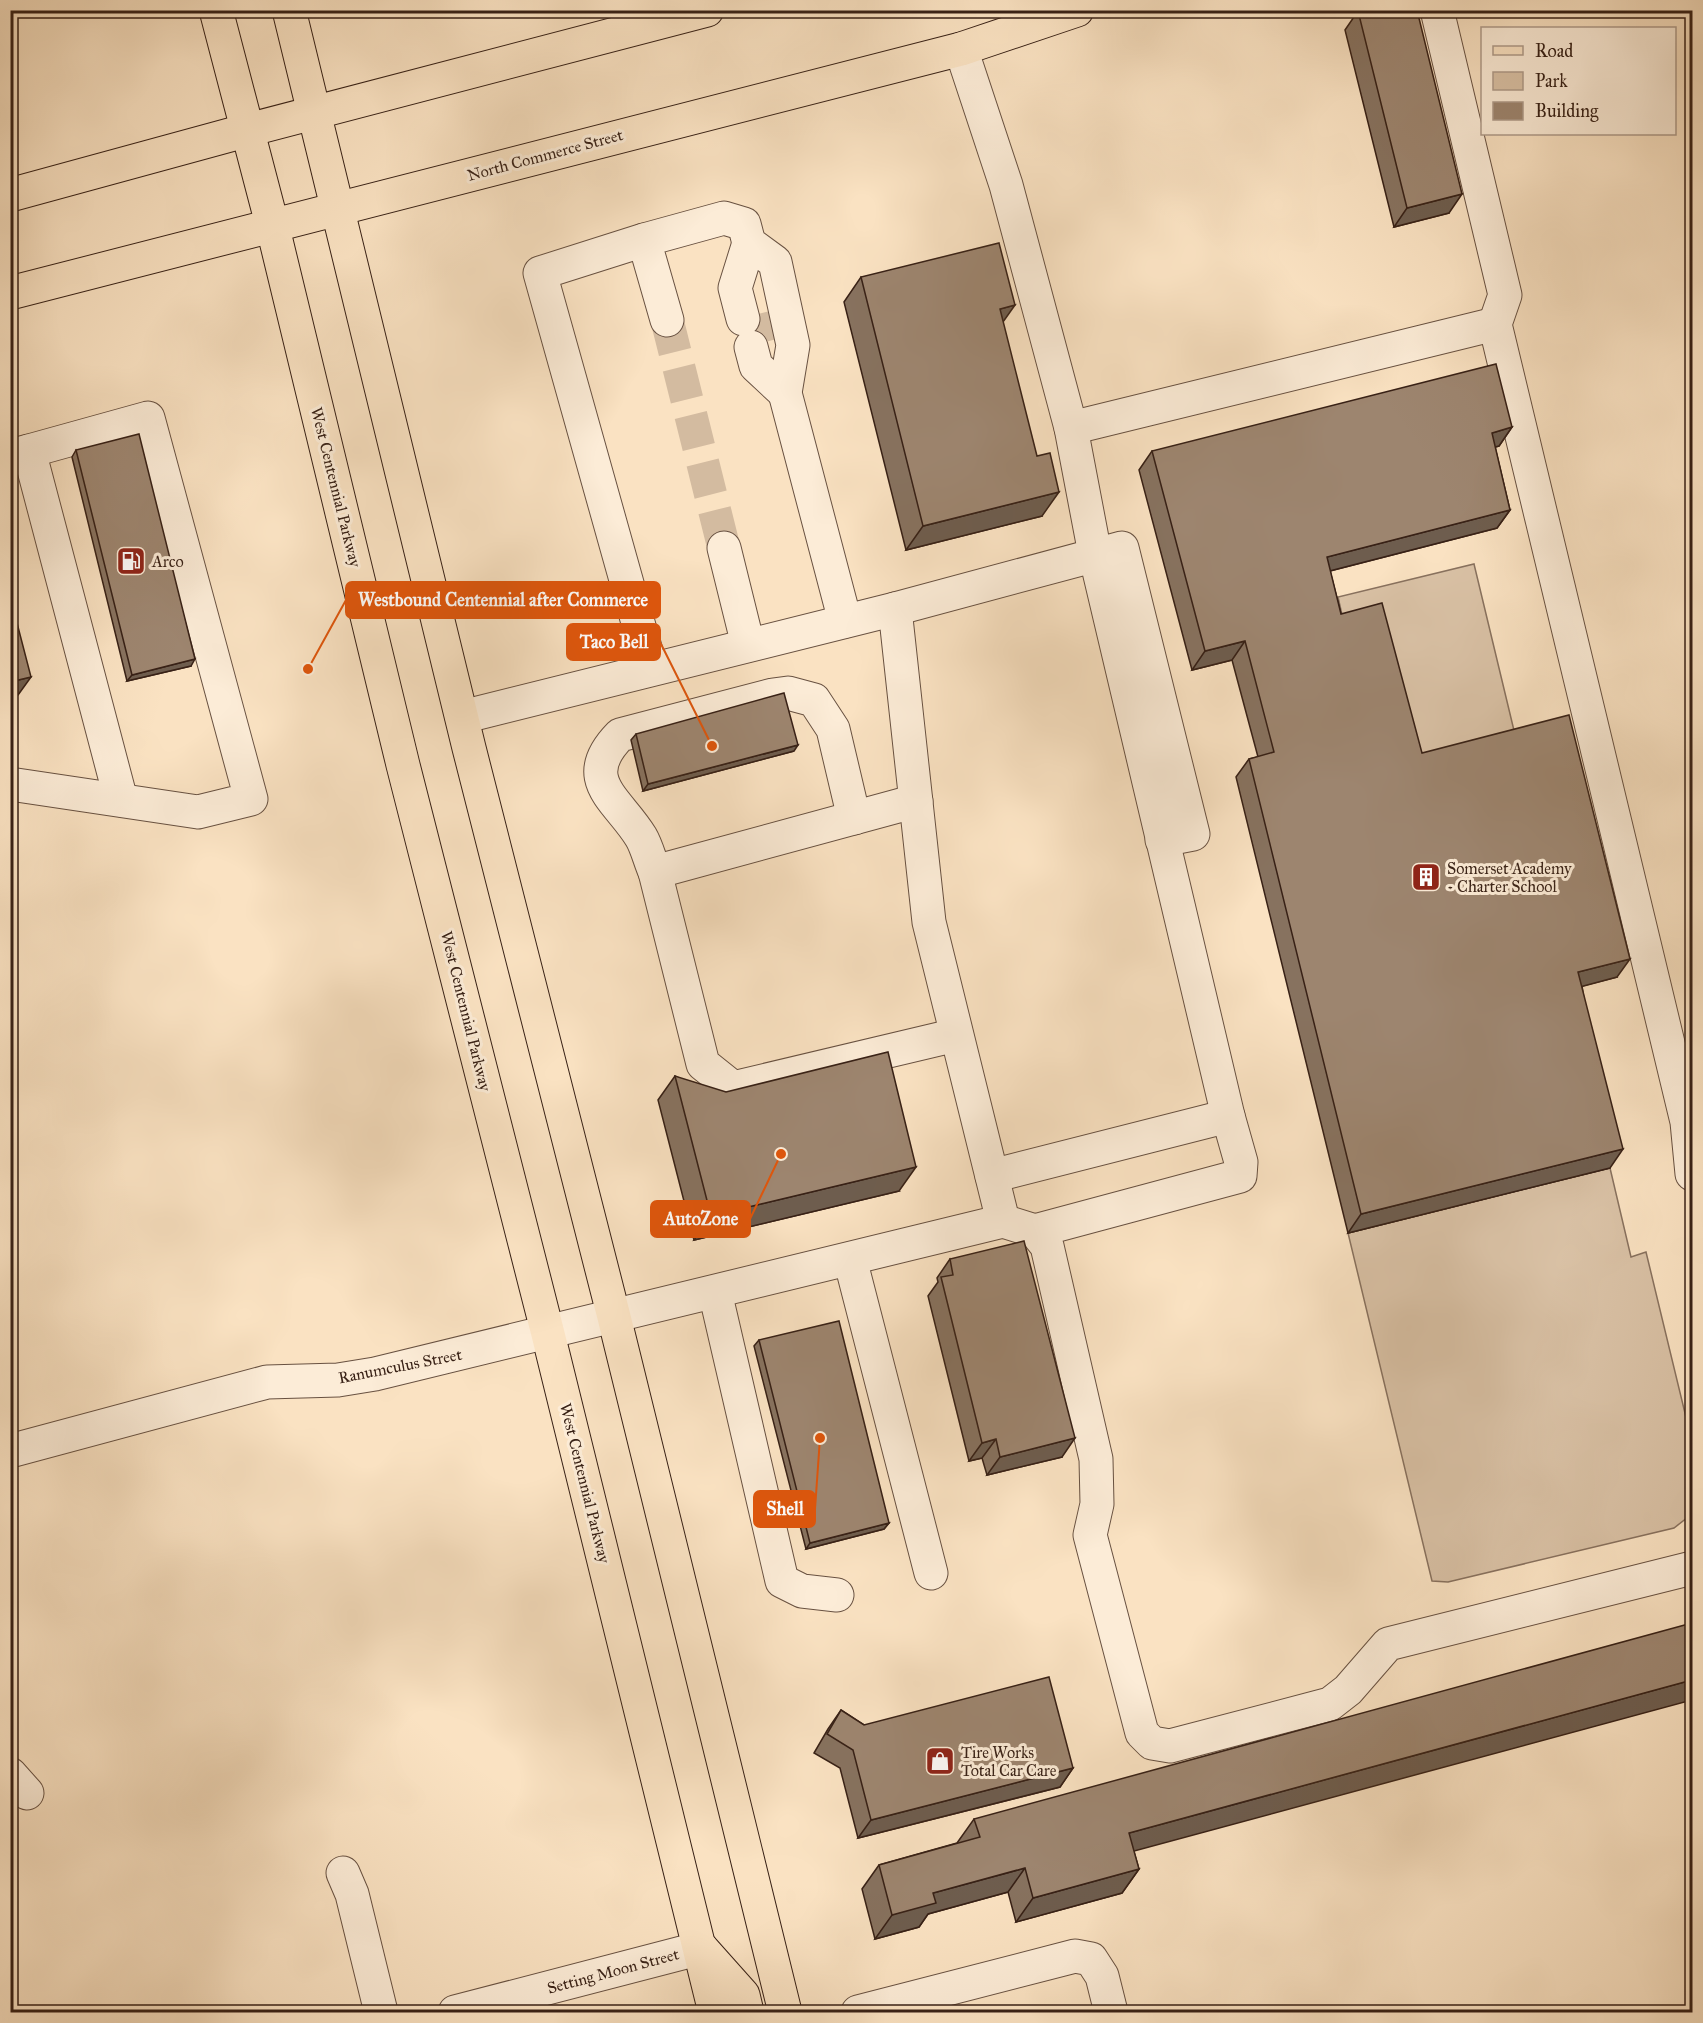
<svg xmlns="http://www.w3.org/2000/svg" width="1703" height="2023" font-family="'IM FELL Great Primer',serif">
<rect width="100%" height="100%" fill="#fae2c2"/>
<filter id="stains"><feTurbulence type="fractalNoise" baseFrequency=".00333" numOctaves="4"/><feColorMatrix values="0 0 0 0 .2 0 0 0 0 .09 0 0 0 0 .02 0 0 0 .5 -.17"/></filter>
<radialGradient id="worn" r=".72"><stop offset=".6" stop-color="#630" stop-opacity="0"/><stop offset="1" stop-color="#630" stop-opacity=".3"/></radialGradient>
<!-- green -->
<g fill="#d9c1a5" stroke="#88715e" stroke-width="1.5">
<path d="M1474 564 1517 743 1409 771 1345 628 1338 597Z"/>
<path d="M1610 1168 1631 1257 1646 1252 1692 1442V1514L1674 1528 1448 1582 1432 1581 1348 1233Z"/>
</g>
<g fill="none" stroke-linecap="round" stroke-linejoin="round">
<!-- minor-tunnel -->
<g stroke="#d3bba0" stroke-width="33" stroke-dasharray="33 16" stroke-linecap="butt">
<path d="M766 312 773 340"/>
<path d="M667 320 724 548"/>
</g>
<!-- minor casing -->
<g stroke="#685141" stroke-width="35">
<g id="minor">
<path d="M1437 10 1505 295 1495 324 1687 1122 1692 1174"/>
<path d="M961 49 1006 185 1071 428 1095 554 1228 1116 992 1176"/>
<path d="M644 240 540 273 651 669"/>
<path d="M743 319 735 288 749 243"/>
<path d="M667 320 644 240 724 218 744 224 749 243 775 262 793 345 785 393 845 621"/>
<path d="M751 347 756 366 785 393"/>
<path d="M1071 428 1495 324"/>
<path d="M10 456 29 451 121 800"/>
<path d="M724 548 748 645"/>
<path d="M462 717 895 609 1122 548 1193 834 1162 840"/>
<path d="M10 784 198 812 251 799 148 418 29 451"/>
<path d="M916 801 655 872 703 1064 733 1088 956 1035"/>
<path d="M655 872C650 861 647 847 641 837 618 799 576 780 620 735L773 695 788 693 814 700 833 729 854 818"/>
<path d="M1003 1221 1035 1231 1047 1246 1096 1459 1097 1504 1090 1535 1142 1733 1152 1743 1170 1746 1330 1704 1348 1690 1388 1644 1692 1568"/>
<path d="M1035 1231 1240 1176 1241 1162 1228 1116"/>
<path d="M850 1259 931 1573"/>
<path d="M715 1292 782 1581 802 1591 837 1595"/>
<path d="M10 1451 267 1382 338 1380 375 1374 1003 1221 929 922 895 609"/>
<path d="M10 1774 27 1793"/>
<path d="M343 1873 352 1894 381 2012"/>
<path d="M455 2012 701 1948"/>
<path d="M858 2012 1075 1956 1091 1959 1102 1976 1111 2012"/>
</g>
</g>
<!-- major casing -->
<g stroke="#382116" stroke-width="35">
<g id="major">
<path d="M216 10 272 224 403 765 548 1334 715 2012"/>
<path d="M289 10 469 748 614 1317 785 2012"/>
<path d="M10 195 248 130 707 10"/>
<path d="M10 293 961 49 1077 10"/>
<path d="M702 1949 743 1995 747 2012"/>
</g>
</g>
<!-- minor -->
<use href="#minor" stroke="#fcecd7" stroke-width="33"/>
<!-- major -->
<use href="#major" stroke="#fae2c2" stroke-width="33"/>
</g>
<!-- wall -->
<g fill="#87725f" stroke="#382116" stroke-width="1.5">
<path d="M1358 11 1449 213 1394 227 1345 30Z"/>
<path d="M861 277 1042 516 906 550 844 302Z"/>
<path d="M1512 427 1499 446 1495 447 1510 510 1497 528 1330 571 1341 614 1422 753 1617 977 1582 986 1610 1168 1348 1233 1236 777 1249 759 1258 757 1232 660 1192 670 1139 470 1152 451Z"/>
<path d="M76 450 191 666 127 681 72 457Z"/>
<path d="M636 734 794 751 643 791 631 740Z"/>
<path d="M675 1076 899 1191 694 1240 658 1100Z"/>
<path d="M950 1259 1062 1457 987 1475 982 1458 969 1461 928 1296 938 1282 937 1278Z"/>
<path d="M759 1340 889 1523 884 1529 806 1549 754 1346Z"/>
<path d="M841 1710 864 1725 1073 1768 1060 1787 858 1838 840 1768 814 1753 828 1729Z"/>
<path d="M974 1819 1134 1852 1139 1869 1122 1893 1016 1922 1008 1892 928 1914 919 1927 875 1939 862 1889 879 1865 957 1843Z"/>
</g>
<!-- shaded-wall -->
<g fill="#6e5d4e" stroke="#382116" stroke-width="1.5">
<path d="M1462 194 1449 213 1394 227 1407 208Z"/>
<path d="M1015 305 998 329 1000 309Z"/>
<path d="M1512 427 1499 446 1479 451 1492 433Z"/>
<path d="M1059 492 1042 516 906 550 923 526Z"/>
<path d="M1510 510 1497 528 1314 575 1327 557Z"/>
<path d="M1245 641 1232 660 1192 670 1205 651Z"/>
<path d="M195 659 191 666 127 681 132 675Z"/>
<path d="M31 677 18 695 10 697V682Z"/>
<path d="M798 745 794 751 643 791 648 784Z"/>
<path d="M1630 959 1617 977 1565 991 1578 972Z"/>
<path d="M1623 1149 1610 1168 1348 1233 1361 1214Z"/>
<path d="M916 1167 899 1191 694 1240 711 1216Z"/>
<path d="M1075 1438 1062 1457 987 1475 1000 1457Z"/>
<path d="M996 1439 982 1458 969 1461 982 1443Z"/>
<path d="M889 1523 884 1529 806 1549 810 1543Z"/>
<path d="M1692 1680V1700L1112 1857 1129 1833Z"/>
<path d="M1073 1768 1060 1787 858 1838 871 1820Z"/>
<path d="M1025 1868 1008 1892 928 1914 919 1927 875 1939 892 1915 933 1893Z"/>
<path d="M1139 1869 1122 1893 1016 1922 1033 1898Z"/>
</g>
<!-- building -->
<g fill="#9d856f" stroke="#382116" stroke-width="1.5">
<path d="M1360 10H1417L1462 194 1407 208 1358 11Z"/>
<path d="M999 243 1015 305 1000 309 1037 456 1050 453 1059 492 923 526 861 277Z"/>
<path d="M1496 364 1512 427 1492 433 1510 510 1327 557 1341 614 1382 603 1422 753 1569 715 1630 959 1578 972 1623 1149 1361 1214 1249 759 1274 752 1245 641 1205 651 1152 451Z"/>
<path d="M139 434 195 659 132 675 76 450Z"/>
<path d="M10 596 31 677 10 682Z"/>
<path d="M784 693 798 745 648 784 636 734Z"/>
<path d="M888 1052 916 1167 711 1216 675 1076 726 1092Z"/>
<path d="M1024 1241 1075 1438 1000 1457 996 1439 982 1443 941 1277 953 1275 950 1259Z"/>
<path d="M839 1321 889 1523 810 1543 759 1340Z"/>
<path d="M1692 1623V1680L1129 1833 1139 1869 1033 1898 1025 1868 933 1893 936 1903 892 1915 879 1865 980 1837 974 1819Z"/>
<path d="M1049 1677 1073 1768 871 1820 853 1750 827 1734 841 1710 864 1725Z"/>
</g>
<!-- icons -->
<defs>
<g id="fuel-square" transform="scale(1.5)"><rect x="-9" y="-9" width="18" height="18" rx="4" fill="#8f2418" stroke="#fcecd7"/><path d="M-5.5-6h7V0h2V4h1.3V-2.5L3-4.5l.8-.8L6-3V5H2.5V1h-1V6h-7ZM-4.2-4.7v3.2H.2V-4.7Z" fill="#fff"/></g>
<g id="building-square" transform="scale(1.5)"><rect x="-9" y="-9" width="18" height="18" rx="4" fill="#8f2418" stroke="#fcecd7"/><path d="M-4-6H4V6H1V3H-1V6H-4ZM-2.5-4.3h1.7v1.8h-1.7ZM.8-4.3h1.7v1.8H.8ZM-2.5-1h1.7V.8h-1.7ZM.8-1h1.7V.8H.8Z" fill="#fff"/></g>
<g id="shop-square" transform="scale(1.5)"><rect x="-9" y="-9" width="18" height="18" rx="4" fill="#8f2418" stroke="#fcecd7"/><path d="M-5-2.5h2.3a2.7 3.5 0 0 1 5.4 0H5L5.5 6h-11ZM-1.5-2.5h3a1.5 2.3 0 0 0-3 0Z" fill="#fff"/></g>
</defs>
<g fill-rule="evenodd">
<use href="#fuel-square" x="131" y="561"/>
<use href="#building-square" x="1426" y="877"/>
<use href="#shop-square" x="940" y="1761"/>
</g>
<g text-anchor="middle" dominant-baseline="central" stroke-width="6" stroke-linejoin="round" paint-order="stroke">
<!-- street labels -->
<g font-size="16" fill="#382116" stroke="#fcecd7">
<text transform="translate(545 155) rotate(-15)">North Commerce Street</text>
<text transform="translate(336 487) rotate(76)">West Centennial Parkway</text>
<text transform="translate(466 1011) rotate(76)">West Centennial Parkway</text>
<text transform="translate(400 1366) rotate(-11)">Ranumculus Street</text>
<text transform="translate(585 1483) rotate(76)">West Centennial Parkway</text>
<text transform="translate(613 1971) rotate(-15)">Setting Moon Street</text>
</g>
<!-- poi labels -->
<g font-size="16" fill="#382116" stroke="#fcecd7" text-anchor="start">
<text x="152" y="561">Arco</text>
<text x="1447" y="868">Somerset Academy<tspan x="1447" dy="18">- Charter School</tspan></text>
<text x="961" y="1752">Tire Works<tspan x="961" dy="18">Total Car Care</tspan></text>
</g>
</g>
<!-- callouts -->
<path fill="none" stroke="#df560c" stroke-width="2" d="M308 669L346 600M712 746L660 642M781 1154L750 1219M820 1438L815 1509"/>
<g fill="#df560c" stroke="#fcecd7" stroke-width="2">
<circle cx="308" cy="669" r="6"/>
<circle cx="712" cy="746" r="6"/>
<circle cx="781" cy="1154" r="6"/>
<circle cx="820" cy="1438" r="6"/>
</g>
<g fill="#df560c" stroke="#df560c" stroke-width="2">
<rect x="346" y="582" width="314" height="36" rx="6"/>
<rect x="567" y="624" width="93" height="36" rx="6"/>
<rect x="651" y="1201" width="99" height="36" rx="6"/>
<rect x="754" y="1491" width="61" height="36" rx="6"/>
</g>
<g font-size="18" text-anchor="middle" font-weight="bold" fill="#fff">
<text x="503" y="606">Westbound Centennial after Commerce</text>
<text x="614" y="648">Taco Bell</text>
<text x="701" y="1225">AutoZone</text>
<text x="785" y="1515">Shell</text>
</g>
<!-- margin -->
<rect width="1703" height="2023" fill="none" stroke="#fae2c2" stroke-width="36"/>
<rect x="12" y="12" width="1679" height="1999" fill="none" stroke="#382116" stroke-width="3"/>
<rect x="18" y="18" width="1667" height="1987" fill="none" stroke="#382116" stroke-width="1.5"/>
<!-- legend -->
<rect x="1481" y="27" width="195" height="108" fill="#fcecd7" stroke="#ae9b8a" stroke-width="1.5"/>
<rect x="1493" y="46" width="30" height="9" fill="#fae2c2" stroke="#ae9b8a" stroke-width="1.5"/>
<text x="1535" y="57" font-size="18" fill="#382116">Road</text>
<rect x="1493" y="72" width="30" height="18" fill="#d9c1a5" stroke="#ae9b8a" stroke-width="1.5"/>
<text x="1535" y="87" font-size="18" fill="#382116">Park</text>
<rect x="1493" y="102" width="30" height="18" fill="#9d856f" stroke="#ae9b8a" stroke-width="1.5"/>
<text x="1535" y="117" font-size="18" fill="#382116">Building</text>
<rect width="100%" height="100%" filter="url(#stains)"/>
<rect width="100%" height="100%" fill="url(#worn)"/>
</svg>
